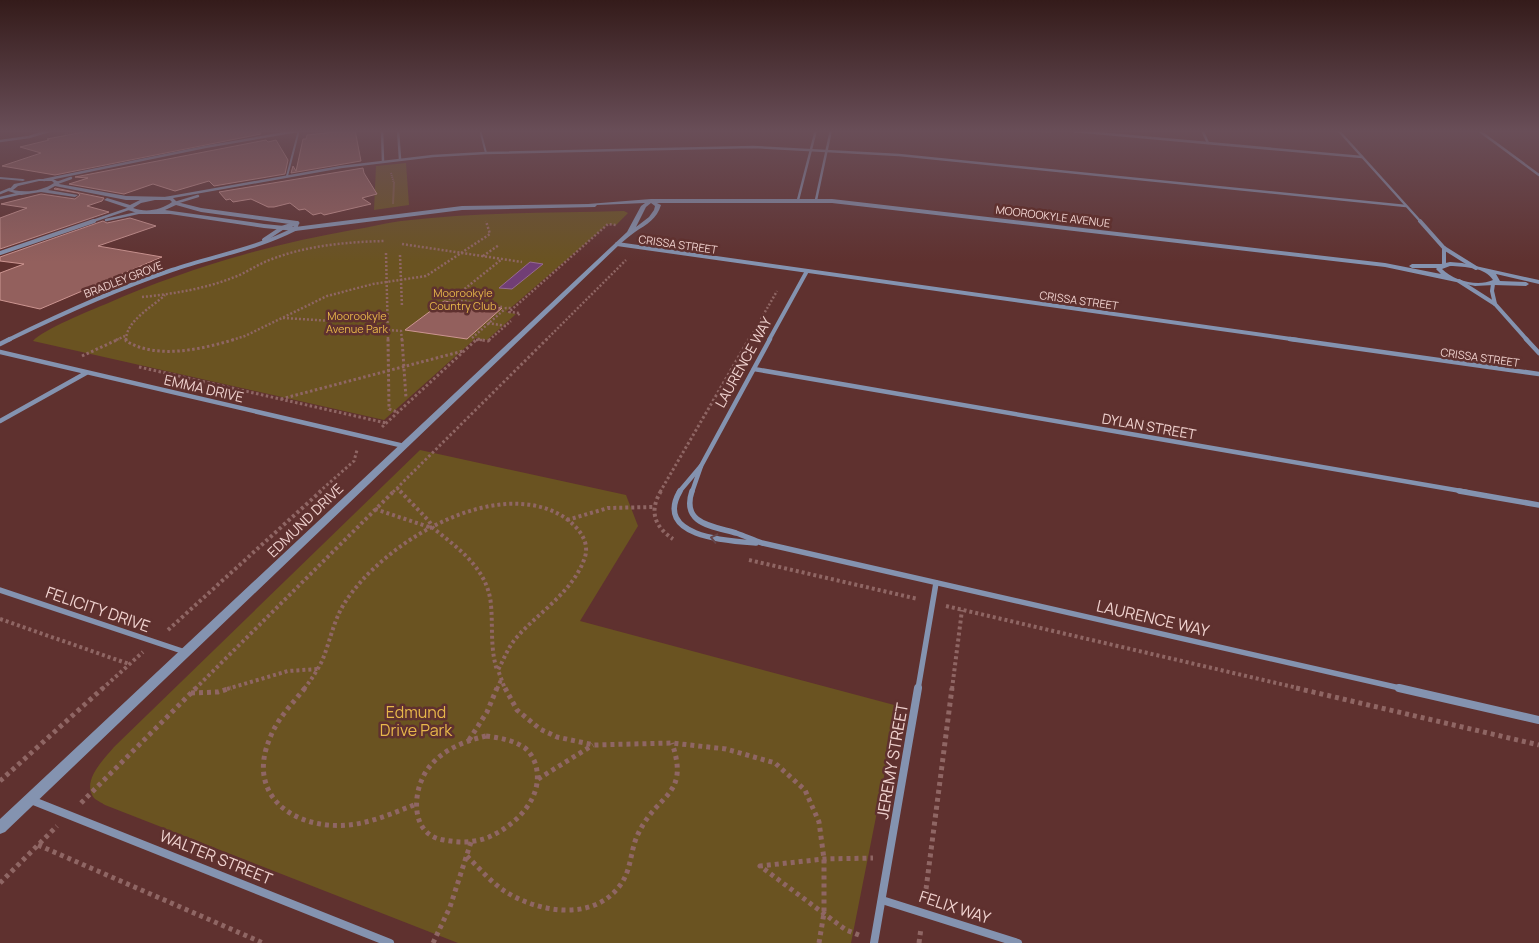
<svg xmlns="http://www.w3.org/2000/svg" width="1539" height="943" font-family="Manrope,sans-serif">
<rect width="100%" height="100%" fill="#5f312f"/>
<!-- green -->
<g fill="#6a5321">
<path d="M406 163 409 205 374 210 376 166Z"/>
<path d="M624 211 628 213 616 225 608 224 506 312 516 314 487 340 476 338 384 420 33 341C42 330 91 310 106 304 185 269 268 245 352 230 368 228 384 223 401 221 475 212 549 213 624 211Z"/>
<path d="M420 450 626 495 638 526 580 621 898 706 851 943H458L105 805C102 803 96 800 94 798 81 781 104 759 114 747Z"/>
</g>
<!-- water -->
<path fill="#713e75" stroke="#976a90" d="M530 262 543 264 512 289 499 288Z"/>
<!-- building -->
<g fill="#93605d" stroke="#cc9591">
<path d="M94 130H258L261 134 55 175 2 166 41 153 20 147 49 140 47 139Z"/>
<path d="M355 130 361 161 291 173 293 166 296 171 303 139H306L307 135Z"/>
<path d="M266 140 268 142 276 140 288 160 285 174 214 186 209 181 175 191 153 184 124 194 69 184 88 178 75 177Z"/>
<path d="M363 168 364 173 377 194 362 198 371 204 324 215 321 213 313 215 305 209 299 210 290 203 274 207H268L251 199 233 202 230 199 226 200 219 192Z"/>
<path d="M55 188 104 198 102 201 87 206 109 212 0 249V218L27 208 1 204 41 194 75 199 80 195 78 193 54 189Z"/>
<path d="M130 218 156 226 98 246 162 257 40 309 0 300V273L24 264 0 261V257L103 221 107 223Z"/>
<path d="M444 301 473 305 502 308 467 339 405 330Z"/>
</g>
<g fill="none" stroke-linecap="round" stroke-linejoin="round">
<!-- path-far4 -->
<g stroke="#8f6664" stroke-width="2" stroke-dasharray="1 1" stroke-linecap="butt">
<path d="M1028 130 1051 132"/>
<path d="M315 132 327 130"/>
<path d="M65 134 85 130"/>
<path d="M391 173 394 183 393 204"/>
</g>
<!-- path-far3 -->
<g stroke="#8f6664" stroke-width="2.5" stroke-dasharray="2 2" stroke-linecap="butt">
<path d="M402 244 522 262"/>
<path d="M386 253 388 340"/>
<path d="M400 255 402 307"/>
<path d="M483 256 499 245"/>
<path d="M142 297C172 294 204 289 232 278 244 274 255 266 267 261 303 246 345 242 384 241"/>
<path d="M437 297 502 307"/>
<path d="M452 299 502 259"/>
<path d="M474 304 491 289"/>
<path d="M518 315 520 313 509 312 608 224 616 225"/>
<path d="M283 318 332 321 386 313"/>
<path d="M488 323 506 326"/>
<path d="M388 330 401 331 402 340"/>
<path d="M472 338 506 308H512"/>
<path d="M116 340 125 336"/>
<path d="M126 340C126 321 152 307 165 295"/>
<path d="M232 340 245 336 327 296 373 284 426 276 490 234 486 221"/>
<path d="M476 340H483"/>
<path d="M489 340 511 321"/>
<path d="M546 340 626 260"/>
<path d="M749 340 777 291"/>
</g>
<!-- path-far2 -->
<g stroke="#8f6664" stroke-width="3" stroke-dasharray="2.5 2.5" stroke-linecap="butt">
<path d="M126 339V341C158 360 202 349 236 339"/>
<path d="M388 339 389 409 397 412"/>
<path d="M402 339 406 398"/>
<path d="M82 356 119 339"/>
<path d="M139 367 386 423"/>
<path d="M281 399 463 351"/>
<path d="M382 427 477 339 488 341 491 339"/>
<path d="M397 488 401 492"/>
<path d="M319 492 354 461 357 450"/>
<path d="M393 492 547 339"/>
<path d="M660 492 749 339"/>
</g>
<!-- path-far1 -->
<g stroke="#8f6664" stroke-width="4" stroke-dasharray="3 3" stroke-linecap="butt">
<path d="M400 491 429 521 433 528C459 549 488 569 491 605 493 628 490 648 497 670"/>
<path d="M661 491C649 511 654 526 673 539"/>
<path d="M375 509 432 528"/>
<path d="M567 520 608 508 653 507"/>
<path d="M749 560 918 599"/>
<path d="M946 606 1302 689"/>
<path d="M0 619 129 664"/>
<path d="M168 630 321 491"/>
<path d="M102 689 143 652"/>
<path d="M195 689 394 491"/>
<path d="M227 689 288 671 318 669"/>
<path d="M304 689C311 680 317 671 322 661 330 642 333 622 344 604 381 544 495 474 564 517 577 526 590 540 585 557 574 591 539 612 517 637 508 647 504 659 498 670L505 689"/>
<path d="M497 689 501 680"/>
<path d="M952 689 962 610"/>
</g>
<!-- path -->
<g stroke="#8f6664" stroke-width="5" stroke-dasharray="4 4" stroke-linecap="butt">
<path d="M305 688C292 704 277 719 270 738 245 796 295 830 348 825 371 823 393 813 414 805"/>
<path d="M505 688 517 710 540 729 557 737 594 745 672 743 726 749 775 763 805 790 819 822 824 859V913L819 943"/>
<path d="M1296 688 1539 745"/>
<path d="M191 693 218 692 231 688"/>
<path d="M486 736C500 738 513 740 525 748 532 754 536 763 537 771 541 801 514 826 489 837 474 843 459 843 444 840 408 835 412 787 430 766 444 749 465 741 486 736Z"/>
<path d="M469 740 487 712 497 688"/>
<path d="M538 779 593 745"/>
<path d="M0 781 103 688"/>
<path d="M81 803 196 688"/>
<path d="M38 845 263 943"/>
<path d="M467 856C478 867 490 881 503 890 536 912 590 922 618 888 633 870 629 851 639 832 658 793 690 796 672 743"/>
<path d="M0 883 57 826"/>
<path d="M925 897 952 688"/>
<path d="M859 935 846 930 760 866 824 859 873 858"/>
<path d="M433 943 450 907 471 842"/>
<path d="M919 943 921 928"/>
</g>
<!-- service -->
<g stroke="#8493b0" stroke-width="2">
<path d="M480 130 486 153"/>
<path d="M287 176 299 130"/>
</g>
<!-- minor-far4 -->
<g stroke="#8493b0" stroke-width="2.5">
<path d="M382 130 383 161"/>
<path d="M398 130 400 159"/>
<path d="M1063 130 1362 157"/>
<path d="M1202 130 1208 143"/>
<path d="M1338 130 1421 222"/>
<path d="M1478 130 1539 175"/>
<path d="M0 141 29 137 52 130"/>
<path d="M44 180 205 147 303 130"/>
<path d="M57 183 71 178"/>
<path d="M0 193 10 189"/>
<path d="M0 198 22 193"/>
<path d="M166 198 341 167 433 156 486 153 753 147 899 155 1406 206"/>
<path d="M798 200 816 130"/>
<path d="M816 200 831 130"/>
<path d="M175 203 198 196"/>
<path d="M106 220 142 212"/>
<path d="M90 222 131 208"/>
</g>
<!-- minor-far3 -->
<g stroke="#8493b0" stroke-width="4">
<path d="M1420 221 1444 248 1476 268"/>
<path d="M264 240 282 228 297 223"/>
<path d="M617 244 1298 340"/>
<path d="M1444 248V265"/>
<path d="M0 253 94 221"/>
<path d="M1459 281 1495 304 1527 340"/>
<path d="M1493 284 1492 291 1495 304"/>
<path d="M8 340C61 314 116 289 172 270 213 256 256 249 295 229L297 223"/>
<path d="M769 340 807 271"/>
</g>
<!-- minor-far2 -->
<g stroke="#8493b0" stroke-width="4.5">
<path d="M1290 339 1539 374"/>
<path d="M1526 339 1539 353"/>
<path d="M0 344 10 339"/>
<path d="M0 352 404 446"/>
<path d="M754 369 1467 492"/>
<path d="M0 421 86 373"/>
<path d="M679 492 701 466 770 339"/>
<path d="M692 492 701 466"/>
</g>
<!-- minor-far1 -->
<g stroke="#8493b0" stroke-width="5.5">
<path d="M680 491C653 537 728 541 756 543"/>
<path d="M692 491C681 524 712 526 736 533 745 536 753 540 762 543L1404 689"/>
<path d="M1459 491 1539 505"/>
<path d="M0 590 185 652"/>
<path d="M918 689 936 583"/>
</g>
<!-- minor -->
<g stroke="#8493b0" stroke-width="8">
<path d="M1399 688 1539 720"/>
<path d="M31 800 390 943"/>
<path d="M882 900 1018 943"/>
<path d="M874 943 918 688"/>
</g>
<!-- tertiary -->
<g fill="#8493b0" fill-rule="evenodd">
<path d="M0 177 23 179 25 180 23 181 0 179Z"/>
<path d="M39 179H53L59 182V184L126 196 172 197 177 202 201 208 297 221 300 223 297 225 201 212 176 205 165 210 264 224 295 227 462 206 588 204 651 199H832L1385 263 1441 274 1436 269 1437 268H1412L1409 266 1412 264H1441L1450 262 1462 263 1539 280V284L1496 274 1500 281 1526 282 1529 284 1526 286 1494 285 1475 286 1385 267 832 203H657L661 205C657 219 647 224 635 232 629 236 624 241 619 245L5 832 0 834V819L627 232 641 206 645 203 597 205 595 207 462 210 295 231 264 228 170 214H140L128 210V208L104 200 107 198 130 205 140 200H126L55 186 48 190 78 195 75 197 41 192 21 195 8 191 14 184ZM39 181H52L54 183C42 191 27 193 13 190L18 186ZM155 200H170L172 202C161 210 146 213 133 208L141 203ZM651 203 655 206 654 210 649 217 636 227 646 207ZM1450 266C1465 267 1485 267 1493 280 1478 287 1454 281 1442 269Z"/>
</g>
</g>
<!-- one-way arrows -->
<defs><path id="oneway-chevron" d="M-2-3.5L2.5 0L-2 3.5" fill="none" stroke-width="1.6" stroke-linecap="round" stroke-linejoin="round" transform="scale(1.25)"/></defs>
<use stroke="#664549" href="#oneway-chevron" transform="translate(714 538) rotate(-167)"/>
<!-- sky -->
<linearGradient id="sky" x2="0" y2="1"><stop stop-color="#341b1a"/><stop offset="0.5" stop-color="#694e58"/><stop offset="1" stop-color="#694e58" stop-opacity="0"/></linearGradient>
<rect width="1539" height="262" fill="url(#sky)"/>
<g text-anchor="middle" dominant-baseline="central" stroke-width="5" stroke-linejoin="round" paint-order="stroke">
<!-- far-street labels -->
<g font-size="11" fill="#f0d2cf" stroke="#5f312f">
<text transform="translate(1053 216) rotate(7)">MOOROOKYLE AVENUE</text>
<text transform="translate(678 244) rotate(8)">CRISSA STREET</text>
<text transform="translate(123 279) rotate(-21)">BRADLEY GROVE</text>
<text transform="translate(1079 300) rotate(8)">CRISSA STREET</text>
<text transform="translate(1480 357) rotate(8)">CRISSA STREET</text>
</g>
<!-- far-park labels -->
<g font-size="11" fill="#e7b74a" stroke="#5f312f">
<text x="463" y="292">Moorookyle<tspan x="463" dy="13">Country Club</tspan></text>
<text x="357" y="315">Moorookyle<tspan x="357" dy="13">Avenue Park</tspan></text>
</g>
<!-- street labels -->
<g font-size="14" fill="#f0d2cf" stroke="#5f312f">
<text transform="translate(743 362) rotate(-61)">LAURENCE WAY</text>
<text transform="translate(204 388) rotate(13)">EMMA DRIVE</text>
<text transform="translate(1149 426) rotate(10)">DYLAN STREET</text>
<text transform="translate(305 520) rotate(-44)">EDMUND DRIVE</text>
</g>
<!-- near-street labels -->
<g font-size="16" fill="#f0d2cf" stroke="#5f312f">
<text transform="translate(98 609) rotate(19)">FELICITY DRIVE</text>
<text transform="translate(1153 618) rotate(13)">LAURENCE WAY</text>
<text transform="translate(892 761) rotate(-80)">JEREMY STREET</text>
<text transform="translate(216 857) rotate(22)">WALTER STREET</text>
<text transform="translate(955 907) rotate(18)">FELIX WAY</text>
</g>
<!-- near-park labels -->
<g font-size="16" fill="#e7b74a" stroke="#5f312f">
<text x="416" y="712">Edmund<tspan x="416" dy="18">Drive Park</tspan></text>
</g>
</g>
</svg>
